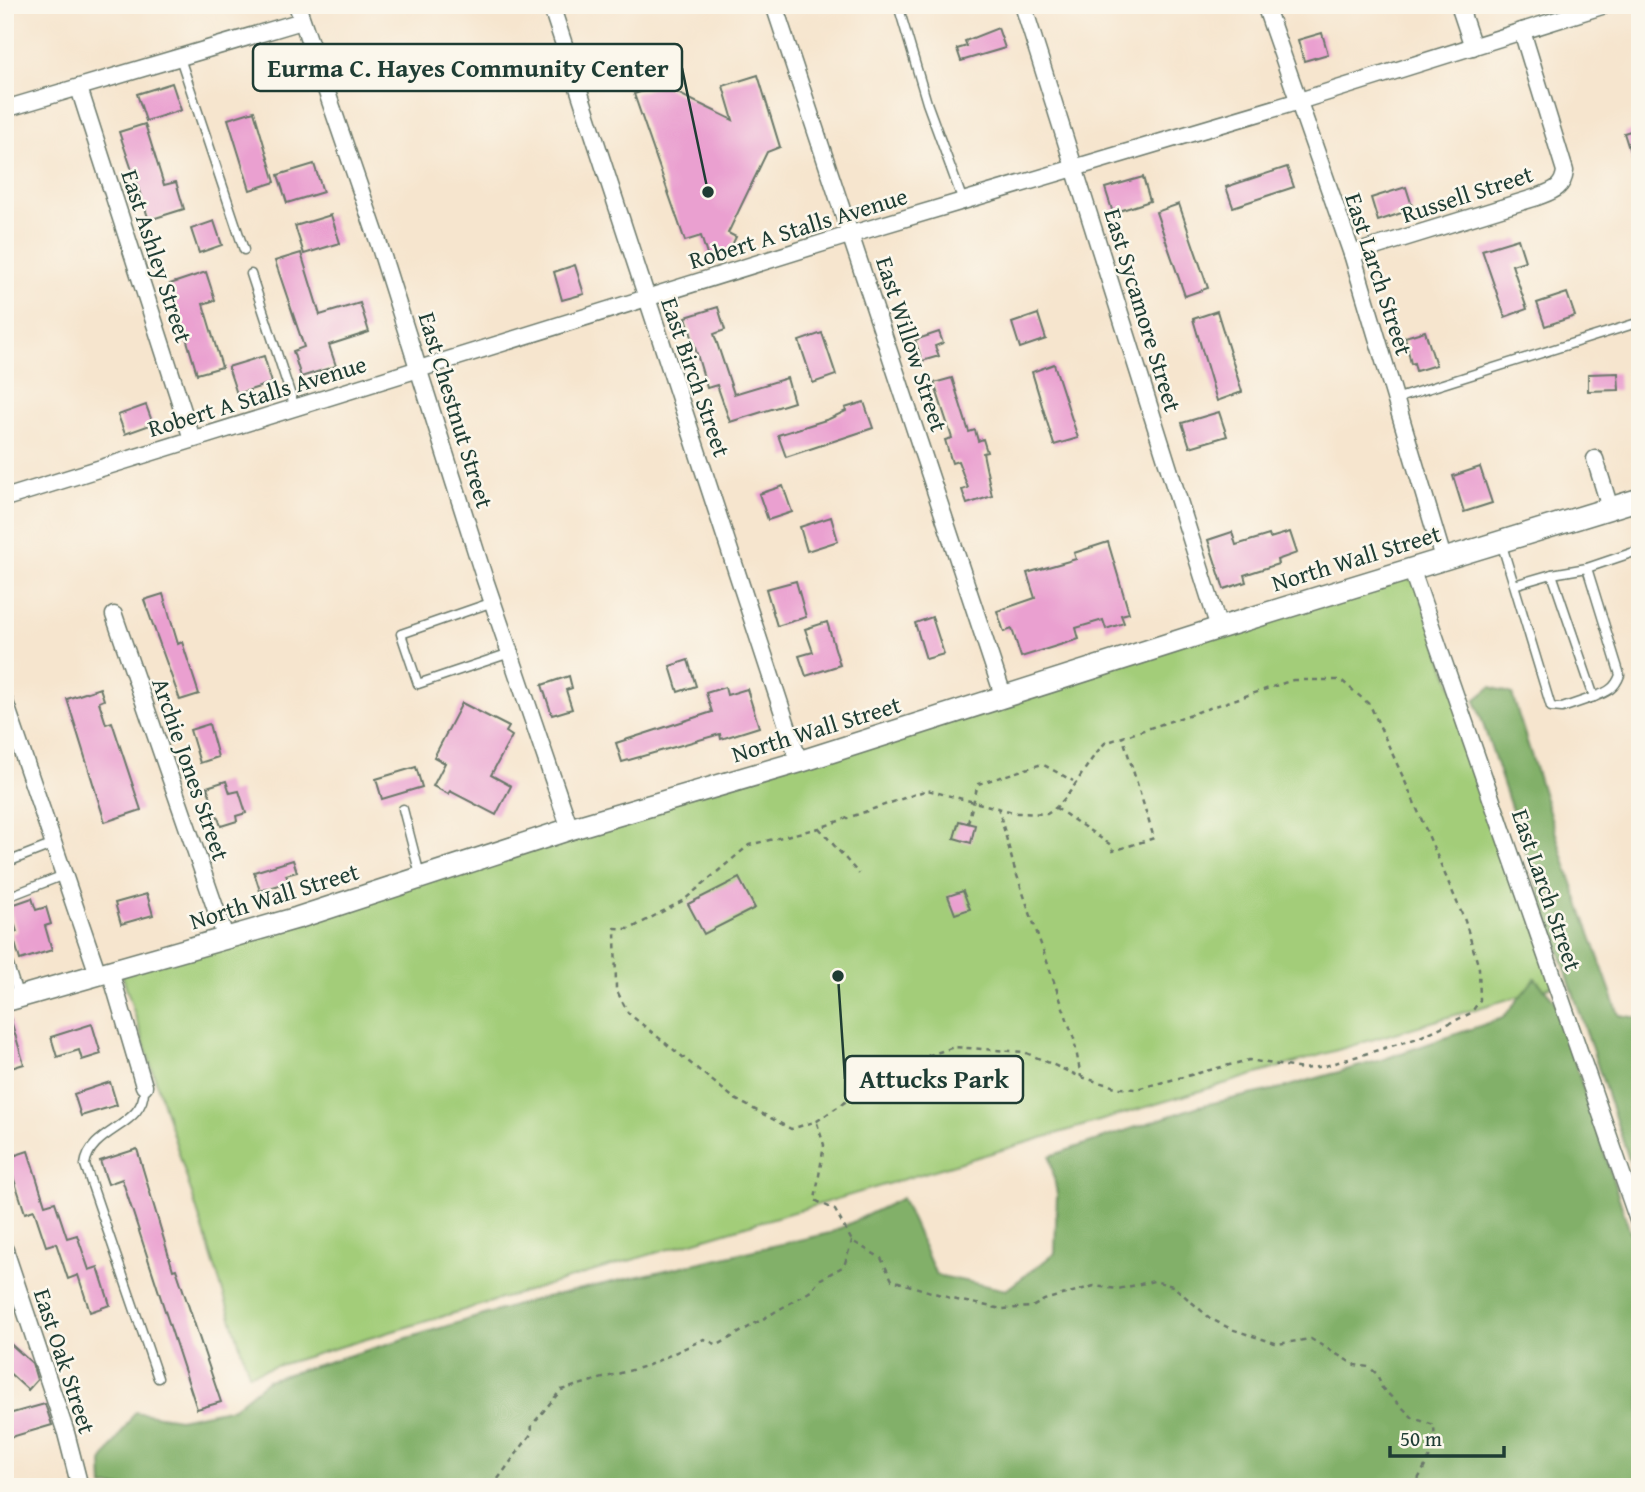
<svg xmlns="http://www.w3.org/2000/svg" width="1645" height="1492" font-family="'Gentium Book Plus',serif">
<rect width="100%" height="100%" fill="#fbf7ec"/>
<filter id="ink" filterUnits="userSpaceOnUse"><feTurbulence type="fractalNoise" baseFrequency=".0143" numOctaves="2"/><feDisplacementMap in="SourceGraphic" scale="14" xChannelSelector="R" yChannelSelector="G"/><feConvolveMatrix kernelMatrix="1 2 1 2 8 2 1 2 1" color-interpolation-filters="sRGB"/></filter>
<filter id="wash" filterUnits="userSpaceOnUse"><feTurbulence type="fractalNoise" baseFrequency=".00686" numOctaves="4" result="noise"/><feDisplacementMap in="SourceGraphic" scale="28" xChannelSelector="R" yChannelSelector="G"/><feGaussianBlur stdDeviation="1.57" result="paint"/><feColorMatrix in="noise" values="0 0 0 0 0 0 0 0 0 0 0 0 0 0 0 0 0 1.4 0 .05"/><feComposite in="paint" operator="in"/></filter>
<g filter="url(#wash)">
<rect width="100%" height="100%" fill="#f6e5ce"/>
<!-- green -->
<path fill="#a3cd79" stroke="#618556" stroke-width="2" d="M1411 568 1556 985 249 1374 120 968Z"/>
<!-- forest -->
<g fill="#82b069" stroke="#50764e" stroke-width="2">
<path d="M1491 687 1512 694 1567 869 1619 1015 1640 1018V1192L1475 700Z"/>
<path d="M1535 978 1555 1001 1640 1263V1479L1616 1487H103L102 1462 135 1412 179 1419 233 1408 268 1380 537 1299 830 1233 902 1198 936 1275 1006 1290 1055 1253 1057 1194 1050 1156 1199 1106 1282 1088 1381 1060 1503 1018Z"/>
</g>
<g id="blocks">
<!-- building -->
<g fill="#eaa0d0">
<path d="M998 28 1005 48 961 61 957 49 967 46 965 41Z"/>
<path d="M1322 33 1328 54 1304 61 1298 40Z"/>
<path d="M758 75 780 147 767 152 728 233 736 237 729 251 708 258 701 236 685 241 634 94 661 85 733 120 723 86Z"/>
<path d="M172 83 181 110 146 121 137 94Z"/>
<path d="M254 111 275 182 250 190 228 119Z"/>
<path d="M145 124 164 185 176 182 184 209 149 220 119 132Z"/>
<path d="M1640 128V173L1637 174 1624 133Z"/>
<path d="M314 164 323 192 287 203 278 175Z"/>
<path d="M1287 167 1294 187 1233 207 1226 187Z"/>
<path d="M1143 177 1150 201 1113 213 1105 188Z"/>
<path d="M1406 187 1413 209 1378 221 1371 198Z"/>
<path d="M1179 204 1208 288 1185 296 1156 212Z"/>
<path d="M331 215 340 243 304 254 295 226Z"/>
<path d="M214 221 222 245 199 253 191 229Z"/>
<path d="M1518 239 1525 261 1512 265 1527 309 1505 317 1482 250Z"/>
<path d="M301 253 320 315 360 303 369 332 329 345 336 366 301 377 293 351 304 347 275 261Z"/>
<path d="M575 265 584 294 562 300 554 272Z"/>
<path d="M206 272 215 300 203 304 222 367 197 374 170 284Z"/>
<path d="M1567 293 1575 316 1545 326 1537 303Z"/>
<path d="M718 307 725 330 714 334 734 394 787 378 794 402 730 422 717 385 707 388 686 317Z"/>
<path d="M1217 311 1242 392 1217 401 1193 319Z"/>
<path d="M1038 314 1046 339 1020 348 1012 323Z"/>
<path d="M1425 331 1436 365 1416 371 1414 363 1411 364 1405 337Z"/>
<path d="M939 332 943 343 935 346 939 356 922 361 915 340Z"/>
<path d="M822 333 836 375 813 383 799 341Z"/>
<path d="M264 356 272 383 237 394 228 367Z"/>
<path d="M1054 364 1078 438 1054 445 1032 372Z"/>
<path d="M1618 373 1619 390 1588 391V374Z"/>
<path d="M952 378 969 432 975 430 978 441 983 439 987 452 983 453 992 496 967 504 962 490 968 488 958 461 952 463 945 440 952 438 934 383Z"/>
<path d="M864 402 873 428 786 457 778 435 829 419 846 411 845 408Z"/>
<path d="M146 405 153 424 125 434 118 415Z"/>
<path d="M1219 412 1227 436 1190 447 1182 423Z"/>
<path d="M1480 467 1492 503 1464 512 1453 476Z"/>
<path d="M783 486 792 512 768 520 759 494Z"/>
<path d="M831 517 838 541 807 551 800 527Z"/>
<path d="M1232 532 1236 545 1269 535 1270 538 1290 532 1297 553 1277 560 1278 564 1244 575 1246 582 1224 589 1208 540Z"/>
<path d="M1108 542 1129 613 1121 615 1124 623 1106 629 1103 620 1076 628 1079 639 1021 657 1012 629 1004 632 997 611 1035 598 1027 573 1076 559 1074 553Z"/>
<path d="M796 581 806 617 777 626 766 589Z"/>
<path d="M163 594 178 644 182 642 199 694 180 700 144 600Z"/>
<path d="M932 617 944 654 926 659 915 623Z"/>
<path d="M827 622 840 665 806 676 799 656 813 652 805 629Z"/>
<path d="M688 660 696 686 678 692 670 666Z"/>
<path d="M569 676 572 688 566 690 572 709 552 715 542 685Z"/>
<path d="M725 687 727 695 747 689 759 727 721 739 720 734 622 762 616 743 712 712 706 693Z"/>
<path d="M100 688 104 700 99 702 106 724 112 722 141 810 105 822 67 699Z"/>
<path d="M462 703 509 727 506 732 512 736 491 775 511 786 496 815 450 791 448 794 433 786 445 763 434 757Z"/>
<path d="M209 724 218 757 200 763 190 730Z"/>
<path d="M416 767 422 787 382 799 376 779Z"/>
<path d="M226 781 230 793 239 791 246 813 236 816 237 821 221 826 207 787Z"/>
<path d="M959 821 975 825 971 843 954 838Z"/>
<path d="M293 860 297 872 286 875 289 882 260 891 254 872Z"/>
<path d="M739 878 755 908 704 934 688 904Z"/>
<path d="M963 891 970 909 955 914 948 896Z"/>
<path d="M147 894 153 915 121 924 115 903Z"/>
<path d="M32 898 36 910 46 907 51 924 45 926 52 950 20 960 12 933 17 932 9 906Z"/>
<path d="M5 1014H9L24 1064 5 1070Z"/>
<path d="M92 1024 101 1054 82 1060 79 1050 57 1057 51 1037Z"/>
<path d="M110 1082 117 1105 81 1116 74 1094Z"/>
<path d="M137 1149 173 1270 176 1269 221 1402 197 1409 122 1179 108 1184 100 1161Z"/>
<path d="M28 1151 45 1205 55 1202 67 1238 77 1235 89 1270 98 1267 110 1305 90 1312 78 1275 68 1279 56 1243 46 1246 34 1210 25 1213 7 1158Z"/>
<path d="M5 1339 32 1363 37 1380 28 1390 5 1369Z"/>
<path d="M45 1404 52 1425 5 1439V1415Z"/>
</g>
</g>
</g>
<g filter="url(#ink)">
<use href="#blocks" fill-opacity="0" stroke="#6a786a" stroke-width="2"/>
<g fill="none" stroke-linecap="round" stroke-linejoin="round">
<!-- lane casing -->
<g stroke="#6a786a" stroke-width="11">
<g id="lane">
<path d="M898 5 927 103 963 201"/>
<path d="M180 58 244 250"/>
<path d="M251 274 295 408"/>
<path d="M1395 399 1640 322"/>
<path d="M1501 542 1551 707 1562 708 1594 697 1552 574 1514 585"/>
<path d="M1552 574 1587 568"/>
<path d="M493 602 401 634 418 684 510 653"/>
<path d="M1594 697C1607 692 1615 689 1620 675L1587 568 1640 550"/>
<path d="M403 809 420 875"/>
<path d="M5 863 54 844"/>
<path d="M5 898 64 875"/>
<path d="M5 953 19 997"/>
<path d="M144 1086C147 1128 90 1127 85 1165L158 1378"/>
</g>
</g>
<!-- street casing -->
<g stroke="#6a786a" stroke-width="19">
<g id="street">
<path d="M297 5 377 238 484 577 570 829"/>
<path d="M551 5 799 762"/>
<path d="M774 5 1004 698"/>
<path d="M1023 5 1219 628"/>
<path d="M1265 5 1352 254 1443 558"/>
<path d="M1459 5 1473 47"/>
<path d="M79 88 192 439"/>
<path d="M5 109 302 21"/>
<path d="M1352 254 1537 197C1552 191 1563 189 1565 171L1522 31"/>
<path d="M1595 459 1610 508"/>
<path d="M5 498 852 234 1296 102 1605 5"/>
<path d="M1411 568 1640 1226"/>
<path d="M114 615 226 939"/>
<path d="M5 702 98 974"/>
<path d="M110 971 144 1086"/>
<path d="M5 1250 66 1433 80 1487"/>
</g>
</g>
<!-- secondary casing -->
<g stroke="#6a786a" stroke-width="24">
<path id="secondary" d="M5 1001 297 918 570 829 799 762 1219 628 1640 499"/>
</g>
<!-- path -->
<g stroke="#6a786a" stroke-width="2.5" stroke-dasharray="5 5" stroke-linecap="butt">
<path d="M1293 680H1341L1370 705 1408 788 1465 921 1479 968 1480 1000 1471 1013 1418 1038 1325 1066 1303 1069 1249 1060 1136 1089 1119 1088 1081 1077 1024 1052 954 1047 900 1065 817 1121 791 1129 735 1099 628 1013 616 989 615 928 630 929 684 900 749 845 819 828 927 790 1017 813 1047 814C1072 799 1084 764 1105 743Z"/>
<path d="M998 807 1014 867 1074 1039 1081 1077"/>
<path d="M1056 808 1111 845 1113 851 1154 838 1123 738"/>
<path d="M968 823 978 784 1042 764 1073 781"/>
<path d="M819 828 859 874"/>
<path d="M817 1123 824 1145 815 1200 835 1210 852 1241 881 1258 892 1280 957 1300 1002 1309 1032 1307 1044 1300 1094 1286 1118 1289 1154 1281 1173 1286 1211 1319 1231 1329 1278 1344 1311 1339 1355 1365 1369 1367 1377 1374 1382 1388 1413 1418 1434 1425 1435 1447 1414 1487"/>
<path d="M492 1487 531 1434 532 1425 561 1390 649 1365 704 1339 718 1345 811 1291 819 1280 844 1266 852 1241"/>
</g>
<!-- lane -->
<use href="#lane" stroke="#fff" stroke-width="8"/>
<!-- street -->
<use href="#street" stroke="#fff" stroke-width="16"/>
<!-- secondary -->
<use href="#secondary" stroke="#fff" stroke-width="21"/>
</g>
</g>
<g text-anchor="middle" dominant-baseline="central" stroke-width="5" stroke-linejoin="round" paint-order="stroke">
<!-- street labels -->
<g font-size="24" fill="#1f3d34" stroke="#fbf7ec">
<text transform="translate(1467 194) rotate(-18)">Russell Street</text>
<text transform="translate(798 228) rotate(-17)">Robert A Stalls Avenue</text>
<text transform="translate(157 256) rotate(72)">East Ashley Street</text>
<text transform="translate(1379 274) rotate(72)">East Larch Street</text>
<text transform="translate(1143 310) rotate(73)">East Sycamore Street</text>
<text transform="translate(912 344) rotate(72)">East Willow Street</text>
<text transform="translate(696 377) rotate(71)">East Birch Street</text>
<text transform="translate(257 396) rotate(-17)">Robert A Stalls Avenue</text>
<text transform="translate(456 410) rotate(73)">East Chestnut Street</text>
<text transform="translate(1356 558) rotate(-17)">North Wall Street</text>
<text transform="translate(816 729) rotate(-17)">North Wall Street</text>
<text transform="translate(191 769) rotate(71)">Archie Jones Street</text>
<text transform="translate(1547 890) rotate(71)">East Larch Street</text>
<text transform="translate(274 896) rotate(-17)">North Wall Street</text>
<text transform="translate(65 1361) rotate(72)">East Oak Street</text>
</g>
</g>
<!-- callouts -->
<path fill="none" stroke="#1f3d34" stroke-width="2.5" d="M708 192L682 68M838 976L845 1079"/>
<g fill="#1f3d34" stroke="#fbf7ec" stroke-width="2.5">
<circle cx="708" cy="192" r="7"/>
<circle cx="838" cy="976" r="7"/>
</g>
<g fill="#fbf7ec" stroke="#1f3d34" stroke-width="2.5">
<rect x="253" y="44" width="429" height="47" rx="7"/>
<rect x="845" y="1056" width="178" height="47" rx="7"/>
</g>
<g font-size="26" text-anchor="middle" font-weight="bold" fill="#1f3d34">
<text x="468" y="77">Eurma C. Hayes Community Center</text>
<text x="934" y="1088">Attucks Park</text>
</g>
<!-- margin -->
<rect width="1645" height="1492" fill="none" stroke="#fbf7ec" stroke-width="28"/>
<!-- scale -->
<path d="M1390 1446v10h114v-10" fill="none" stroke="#1f3d34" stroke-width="3.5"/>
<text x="1400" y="1446" font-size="21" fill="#1f3d34" stroke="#fbf7ec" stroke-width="5" paint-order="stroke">50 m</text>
</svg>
